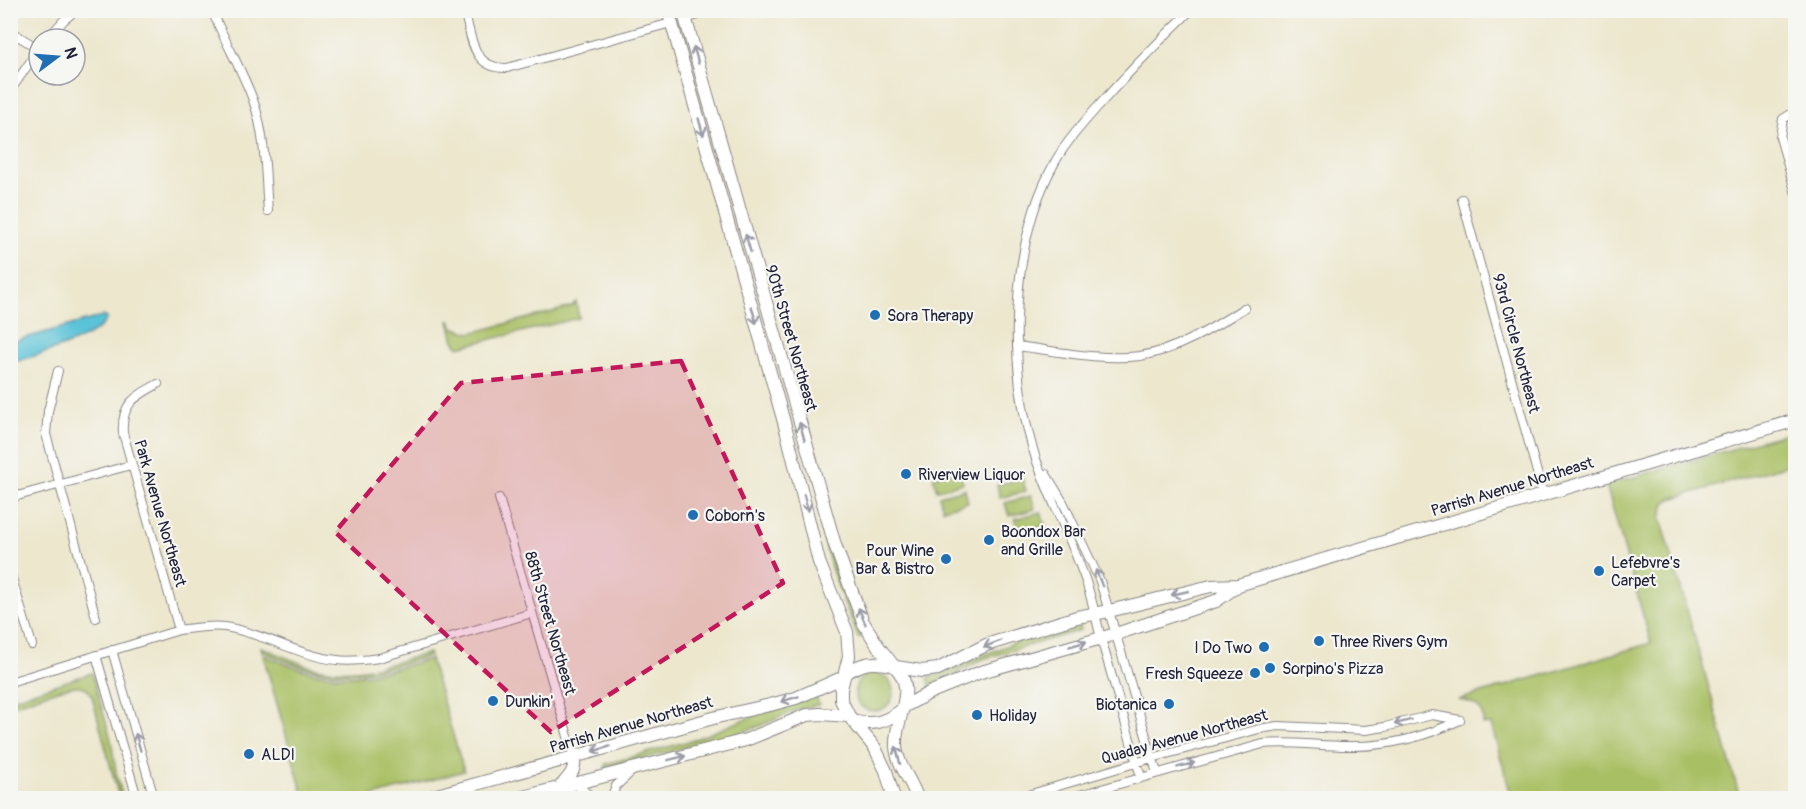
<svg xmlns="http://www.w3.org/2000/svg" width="1806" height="809" font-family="Pangolin,sans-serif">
<rect width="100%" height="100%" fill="#f6f6f2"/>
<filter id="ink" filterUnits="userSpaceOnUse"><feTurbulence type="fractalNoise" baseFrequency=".0167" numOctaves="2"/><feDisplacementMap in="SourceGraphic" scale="12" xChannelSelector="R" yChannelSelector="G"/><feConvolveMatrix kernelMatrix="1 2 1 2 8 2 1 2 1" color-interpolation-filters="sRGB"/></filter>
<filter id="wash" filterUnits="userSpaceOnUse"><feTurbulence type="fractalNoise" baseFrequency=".008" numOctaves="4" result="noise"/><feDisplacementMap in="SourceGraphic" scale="24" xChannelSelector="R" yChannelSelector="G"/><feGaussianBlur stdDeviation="1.35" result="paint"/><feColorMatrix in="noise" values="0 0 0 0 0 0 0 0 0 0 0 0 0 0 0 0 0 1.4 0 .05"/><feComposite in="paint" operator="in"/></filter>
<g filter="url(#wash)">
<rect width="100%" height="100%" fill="#ece7cd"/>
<path fill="#a9bf64" stroke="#667050" stroke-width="1.5" d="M576 302 579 318 459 347 454 341 449 320 455 328 471 333 560 310 572 306Z
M1795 431V463L1671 499 1665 503 1661 518 1740 798H1512L1491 724 1483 725C1485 708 1473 701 1458 700L1651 643 1606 485Z
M959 470 963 483 937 490 933 477Z
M1022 478 1026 491 1000 498 997 485Z
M965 489 968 502 943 509 939 496Z
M1031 496 1035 509 1009 516 1005 503Z
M1041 512 1045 526 1019 533 1015 519Z
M821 528H825L866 635 858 638 832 570Z
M1080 624 1081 630 983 659 954 675 930 685 928 677 945 673 978 657 1017 642Z
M261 647C277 653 293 661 309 666 350 678 389 664 429 653L430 656C390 668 352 680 310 669 294 665 278 658 262 651Z
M263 655C279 661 295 668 311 672 353 683 391 670 430 659L464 771 366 798H304Z
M855 692a19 19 0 1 1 38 0a19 19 0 1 1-38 0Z
M92 673 111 740 117 777 123 798H119L92 696C89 692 87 687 81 686 68 684 26 701 11 706V699Z
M816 696 819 705C795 708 772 722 749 730 702 745 654 755 606 768V764L693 740 761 713Z"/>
<path fill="#5ac3d7" stroke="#3e7289" stroke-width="1.5" d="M103 316 107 318C98 340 33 356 11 363V342Z"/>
</g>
<g filter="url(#ink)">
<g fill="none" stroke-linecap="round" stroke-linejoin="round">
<g stroke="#878484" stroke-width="10">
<path id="minor" d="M212 10C224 41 242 69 253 100 266 136 265 174 268 211
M464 10C472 38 472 69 507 68L671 23
M686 19 712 10
M10 31 39 49
M47 39 64 20 76 10
M10 91 39 49
M1796 111 1783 119 1780 137 1796 194
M1462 199 1543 494
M1017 346C1057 351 1100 361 1140 356 1178 350 1213 328 1244 308
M58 371 48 411 46 434 96 618
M158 384C134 397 121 404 123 433L179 630
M1046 474 1063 502 1100 581 1157 773
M10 498 131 465
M499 498 574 757
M10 572 32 645
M112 650 154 798
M96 655 137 798
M10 682 179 630C194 628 210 625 225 627 264 633 298 656 337 660 350 662 365 660 379 658L532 613
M1141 777C1128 732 1115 687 1102 642 1097 623 1093 603 1087 585 1073 542 1051 502 1036 459 1007 371 1009 244 1055 162 1065 144 1079 128 1093 112 1124 77 1157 43 1191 10
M574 783 593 798
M611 798 616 786 632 771
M1018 798 1152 758 1259 729 1278 726 1366 730 1385 727 1432 715 1460 720
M1069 798 1263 744C1291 741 1319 746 1347 746 1386 747 1425 737 1460 720"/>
</g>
<g stroke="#878484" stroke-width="14">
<path id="secondary" d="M668 10 787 433 819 562 847 632 849 656 841 689V700L849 716 875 748 886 771 894 798
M683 10 835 545 863 622 878 646 893 665
M896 667 922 671 938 669 986 645 1077 617 1109 611 1211 586 1238 585 1796 420
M845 673C865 662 871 661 893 665 920 688 894 718 896 746 897 766 912 780 917 798
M905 706 931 692 981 672 1116 634 1216 601 1237 586
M853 721C874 726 886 722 903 709
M560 787C569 777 576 771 574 757
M426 798 717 717 770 705 796 698 844 677
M519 798 746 740 807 715 820 714 849 716"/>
</g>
<use href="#minor" stroke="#fff" stroke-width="8"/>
<use href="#secondary" stroke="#fff" stroke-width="12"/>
</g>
<defs><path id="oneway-shaft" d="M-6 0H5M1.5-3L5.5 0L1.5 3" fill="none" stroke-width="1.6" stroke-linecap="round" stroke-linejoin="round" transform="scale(1.5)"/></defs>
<g stroke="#9c9ca7">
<use href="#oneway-shaft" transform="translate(696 55) rotate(-106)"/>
<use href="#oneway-shaft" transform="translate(701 127) rotate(74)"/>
<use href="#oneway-shaft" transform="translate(748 243) rotate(-106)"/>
<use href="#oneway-shaft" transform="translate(754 315) rotate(74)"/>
<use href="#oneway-shaft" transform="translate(802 431) rotate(-106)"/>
<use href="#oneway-shaft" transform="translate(806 503) rotate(75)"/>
<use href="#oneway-shaft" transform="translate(1099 578) rotate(-111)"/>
<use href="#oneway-shaft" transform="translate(1180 593) rotate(167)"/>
<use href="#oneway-shaft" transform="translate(862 616) rotate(-113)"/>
<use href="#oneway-shaft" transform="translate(992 644) rotate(160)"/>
<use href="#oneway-shaft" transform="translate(1078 644) rotate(-16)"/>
<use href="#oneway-shaft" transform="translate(790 699) rotate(163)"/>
<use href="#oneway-shaft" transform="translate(1403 722) rotate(165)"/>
<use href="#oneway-shaft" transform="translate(138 742) rotate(-106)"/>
<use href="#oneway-shaft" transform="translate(601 749) rotate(164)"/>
<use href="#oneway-shaft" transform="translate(898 755) rotate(-104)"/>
<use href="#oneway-shaft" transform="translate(677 758) rotate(-14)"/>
<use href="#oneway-shaft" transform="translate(1186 765) rotate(-15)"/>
</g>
</g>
<path fill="#c2185b" fill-opacity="0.2" stroke="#c2185b" stroke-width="4.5" stroke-dasharray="12 8" stroke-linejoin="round" d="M681 361 783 583 551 732 335 532 461 383Z"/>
<g fill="#1f6fb2" stroke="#f6f6f2" stroke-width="2">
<circle cx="875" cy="315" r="6"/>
<circle cx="906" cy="474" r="6"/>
<circle cx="693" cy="515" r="6"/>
<circle cx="989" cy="540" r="6"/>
<circle cx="946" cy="559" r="6"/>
<circle cx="1599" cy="571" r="6"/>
<circle cx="1319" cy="641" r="6"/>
<circle cx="1264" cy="647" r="6"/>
<circle cx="1270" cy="668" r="6"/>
<circle cx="1255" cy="673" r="6"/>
<circle cx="493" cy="701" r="6"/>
<circle cx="1169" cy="704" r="6"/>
<circle cx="977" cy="715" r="6"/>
<circle cx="249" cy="754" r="6"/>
</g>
<g text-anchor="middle" stroke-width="4.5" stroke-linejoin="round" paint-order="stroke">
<g font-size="16" fill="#22223b" stroke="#f6f6f2" text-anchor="start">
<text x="887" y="321">Sora Therapy</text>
<text x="918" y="480">Riverview Liquor</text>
<text x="705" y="521">Coborn's</text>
<text x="1001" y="537">Boondox Bar<tspan x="1001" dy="18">and Grille</tspan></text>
<text x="934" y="556" text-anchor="end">Pour Wine<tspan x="934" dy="18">Bar &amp; Bistro</tspan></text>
<text x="1611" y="568">Lefebvre's<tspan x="1611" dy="18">Carpet</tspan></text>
<text x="1331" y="647">Three Rivers Gym</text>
<text x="1252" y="653" text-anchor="end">I Do Two</text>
<text x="1282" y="674">Sorpino's Pizza</text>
<text x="1243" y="679" text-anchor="end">Fresh Squeeze</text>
<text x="505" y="707">Dunkin'</text>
<text x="1157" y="710" text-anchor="end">Biotanica</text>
<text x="989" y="721">Holiday</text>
<text x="261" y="760">ALDI</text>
</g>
<g font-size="16" fill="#22223b" stroke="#f6f6f2">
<text transform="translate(792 338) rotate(74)" y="6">90th Street Northeast</text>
<text transform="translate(1517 343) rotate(75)" y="6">93rd Circle Northeast</text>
<text transform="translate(1512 486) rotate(-17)" y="6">Parrish Avenue Northeast</text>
<text transform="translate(161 513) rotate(74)" y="6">Park Avenue Northeast</text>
<text transform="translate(551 623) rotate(74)" y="6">88th Street Northeast</text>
<text transform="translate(631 724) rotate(-16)" y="6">Parrish Avenue Northeast</text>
<text transform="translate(1184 736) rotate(-15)" y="6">Quaday Avenue Northeast</text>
</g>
</g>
<rect width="1806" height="809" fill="none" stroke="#f6f6f2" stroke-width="36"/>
<g transform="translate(57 57) rotate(74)"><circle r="28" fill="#f6f6f2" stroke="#a1a1a9" stroke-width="1.5"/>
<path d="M0-4.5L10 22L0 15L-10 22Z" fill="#1f6fb2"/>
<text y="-9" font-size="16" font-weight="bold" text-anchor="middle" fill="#22223b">N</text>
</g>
</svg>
